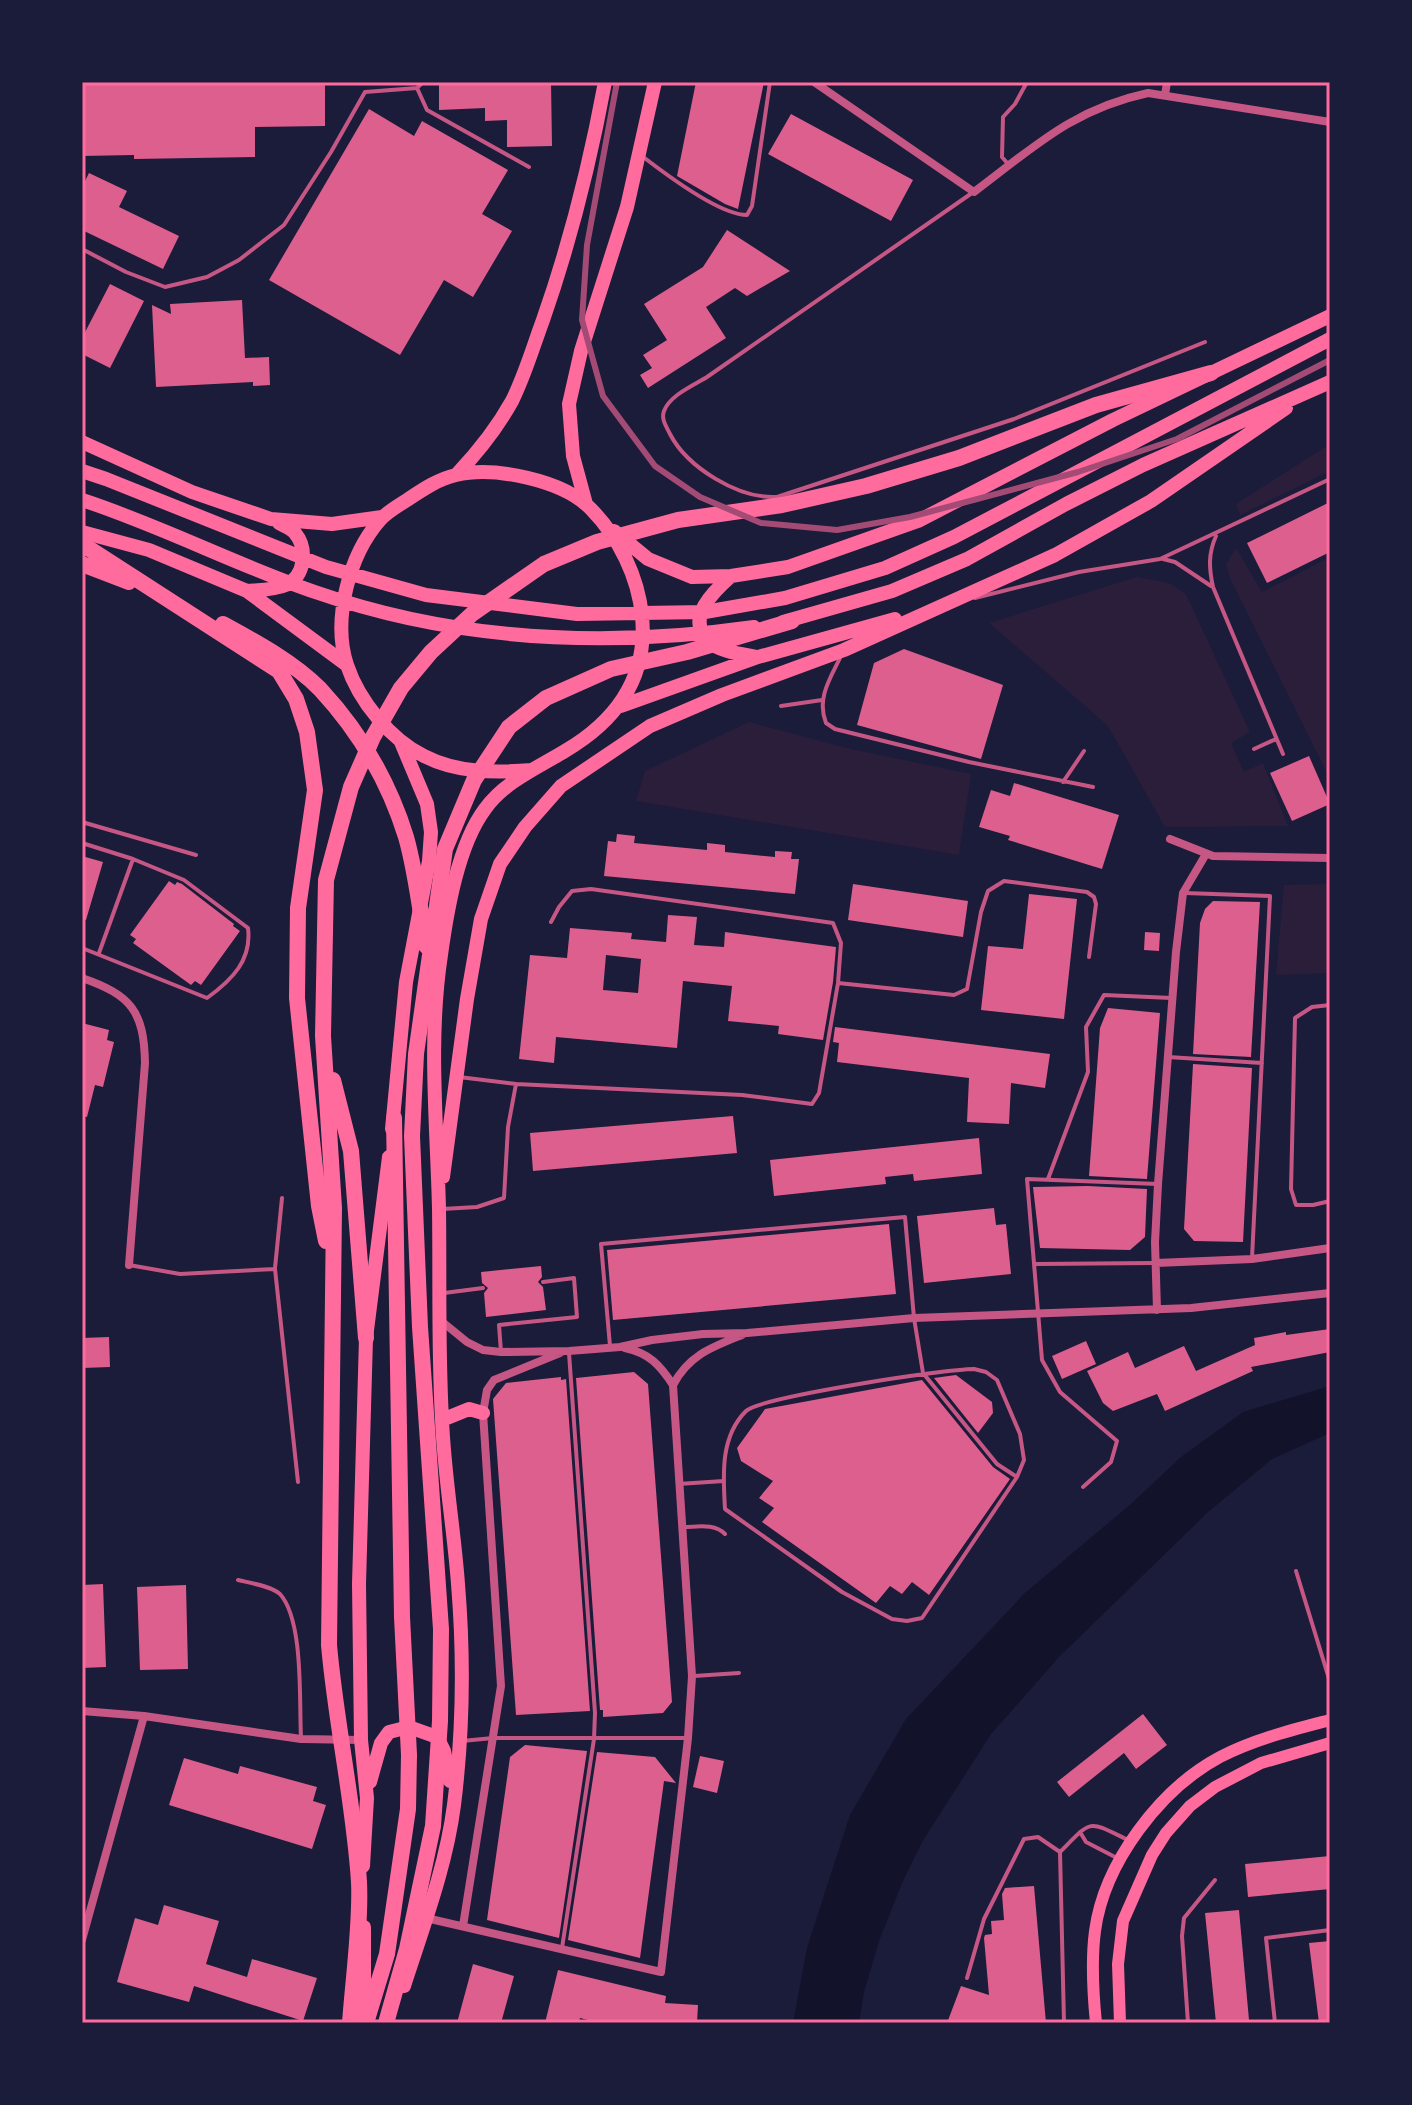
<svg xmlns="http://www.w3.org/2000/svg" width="1412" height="2105" font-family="'Fira Sans Condensed',sans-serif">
<rect width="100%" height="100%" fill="#1b1b3a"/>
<path fill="#2a1e3b" d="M1330 444V471L1240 515 1236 504Z
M1236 548 1262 592 1330 557V779L1230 578 1226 564Z
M1137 577 1169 583 1186 594 1250 732 1231 743 1244 772 1263 763 1288 826 1165 827 1108 726 989 623Z
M749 722 851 749 971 774 959 855 636 801 645 771Z
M1330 884V973L1276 975 1284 885Z"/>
<path fill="#12122b" d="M1330 1386V1433L1272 1459 1208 1512 1059 1657 991 1734 922 1842 902 1883 879 1941 864 1992 859 2023H793L807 1948 850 1815 906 1719 1025 1593 1131 1504 1181 1457 1243 1412Z"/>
<path fill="#dd5f8e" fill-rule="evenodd" d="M82 82H325V126L255 127V157L134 159V155L82 156Z
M439 82H551L552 146 507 147V120L485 121V108L439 110Z
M696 82H764L738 209 725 204 677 176Z
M369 109 414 136 422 121 508 170 482 214 512 231 473 297 444 280 400 355 269 280Z
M791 114 913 180 891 221 768 154Z
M89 173 127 191 119 207 179 236 163 269 82 230V187Z
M727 230 790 271 747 296 735 288 706 307 726 338 648 388 640 375 652 368 643 355 667 340 644 304 703 267Z
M110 284 144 301 110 368 82 354V338Z
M242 300 245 358 269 357 270 385 253 386V382L156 387 152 305 171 314 170 304Z
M1330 502V552L1267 583 1247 543Z
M904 649 1003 685 981 759 857 725 874 663Z
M1309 756 1330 804 1292 821 1270 773Z
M1014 783 1119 815 1102 869 1008 840 1010 836 979 827 991 790 1010 796Z
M617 834 635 836 634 843 707 850V843L725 845V852L775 857V851L792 852 791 859H799L795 894 604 876 608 841 616 842Z
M82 856 103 862 86 920H82Z
M169 881 175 885 177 882 182 884 234 924 233 926 240 931 201 985 195 981 191 985 133 943 136 939 130 935Z
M853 884 968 901 963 937 848 920Z
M1029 894 1077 899 1064 1019 981 1010 988 946 1023 949Z
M1213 901 1260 902 1251 1057 1193 1054 1200 923 1205 909Z
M668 915 697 917 694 945 724 947 725 932 836 947 833 982 823 1040 778 1034 779 1026 728 1021 732 986 683 981 677 1048 556 1037 554 1063 519 1059 530 955 567 958 570 928 632 933 631 939 666 942ZM606 955 641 959 638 993 603 990Z
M1145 932 1160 933 1159 951 1144 950Z
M1108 1008 1160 1013 1147 1179 1089 1176 1100 1028Z
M82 1023 109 1030 107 1040 114 1042 103 1087 95 1085 87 1117 82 1116Z
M835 1027 1050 1054 1045 1088 1011 1083 1009 1124 967 1122 969 1078 837 1062 839 1043 833 1042Z
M1193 1064 1252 1068 1243 1242 1194 1241 1184 1229Z
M733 1116 737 1153 533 1171 530 1133Z
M979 1138 982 1174 914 1181 913 1174 885 1177 886 1184 774 1196 770 1160Z
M1088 1186 1147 1189 1145 1237 1130 1250 1040 1248 1033 1187Z
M994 1208 996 1225 1006 1224 1011 1274 924 1283 917 1216Z
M889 1224 896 1294 613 1320 607 1250Z
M541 1266 542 1277 538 1282 543 1287 546 1310 486 1317 484 1293 488 1288 482 1283 481 1272Z
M1330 1329V1352L1251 1367 1253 1371 1165 1411 1157 1394 1113 1411 1103 1403 1087 1371 1128 1352 1135 1368 1184 1346 1196 1371 1255 1345 1254 1338 1286 1332V1335Z
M109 1337 110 1367 82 1368V1338Z
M1086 1341 1096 1364 1062 1379 1052 1356Z
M634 1372 648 1384 672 1702 663 1713 603 1717V1710H600L576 1378Z
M956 1375 992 1402 993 1413 978 1433 934 1378Z
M561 1377V1380L566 1379 590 1711 516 1715 493 1399 506 1383Z
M922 1380 993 1467 1010 1479 929 1595 912 1582 902 1594 890 1586 876 1603 762 1522 774 1508 759 1498 773 1481 741 1461 737 1448 765 1409Z
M103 1584 106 1667 82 1668V1585Z
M186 1585 188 1669 140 1670 137 1587Z
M1143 1714 1167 1745 1136 1769 1124 1753 1069 1797 1057 1782Z
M525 1745 587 1751 559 1938 487 1920 510 1757Z
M597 1752 655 1757 676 1783 664 1781 640 1958 568 1940Z
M700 1756 724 1761 717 1793 693 1787Z
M184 1758 238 1774 240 1766 317 1787 313 1801 326 1805 312 1849 169 1805Z
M1330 1856V1889L1248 1897 1245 1864Z
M1034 1886 1046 2023H947L961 1986 989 1995 984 1938 985 1935 992 1934 991 1921 1004 1920 1002 1894 1005 1888Z
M164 1905 219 1921 206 1964 247 1977 252 1959 317 1978 303 2021 194 1986 189 2002 117 1982 135 1918 158 1925Z
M1239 1910 1249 2020 1216 2023 1205 1913Z
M1330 1941V2023H1319L1309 1943Z
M473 1964 514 1976 501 2023H457Z
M558 1970 666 1996 665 2003 698 2005 697 2023H600L580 2018 579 2023H545Z"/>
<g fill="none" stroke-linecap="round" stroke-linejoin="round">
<path stroke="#c65784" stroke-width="4" d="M417 88 427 110 529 167
M642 156C664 173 719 215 747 215L752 206 770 82
M1008 164 1002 157 1003 117 1015 104 1027 82
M972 193 707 377C694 385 670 395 664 411 661 419 666 426 670 434 687 467 738 499 777 497L1014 419 1205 342
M82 249 126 272 165 287 207 277 239 260 284 225 331 152 365 92 417 88 423 82
M1216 536C1208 554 1209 568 1213 587L1283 754
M1163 559 1175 562 1211 586
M975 598 1079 572 1160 559 1330 479
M841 656C831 677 816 698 826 723L835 729 969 762 1093 787
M781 706 822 700
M1254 749 1276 739
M1063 782 1084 751
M82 822 196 855
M82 843 133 859 184 880 248 928C252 960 232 980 207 998L82 948
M1185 893 1270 896 1252 1258
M99 953 133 859
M838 983 954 995 967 989 981 912 988 891 1004 881 1087 892 1094 897 1096 904 1089 957
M1330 1005 1312 1007 1295 1018 1291 1189 1296 1205H1313L1330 1201
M1168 1057 1262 1063
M459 1077 516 1084 742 1095 812 1104 819 1093 838 983 841 943 833 923 591 889 572 891 559 907 551 922
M1048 1179 1088 1072 1086 1027 1104 995 1172 998
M442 1209 477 1207 504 1198 508 1127 516 1084
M1036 1264 1154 1263
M129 1265 180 1274 275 1269 298 1482
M275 1268 282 1198
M444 1293 483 1288
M610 1346 601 1244 905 1217 914 1318 923 1373 997 1464 1017 1477
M501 1352 499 1325 577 1317 574 1278 543 1282
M974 1369 986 1372 997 1380 1020 1434 1024 1460 1017 1477 922 1618 907 1621 892 1619 842 1592 725 1509C723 1475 720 1437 746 1411 761 1397 945 1369 974 1369Z
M678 1484 724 1481
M1083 1487 1111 1462 1117 1441 1060 1392 1042 1360 1027 1179 1158 1184
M683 1527C698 1527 714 1523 725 1534
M1296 1571 1330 1682
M238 1580C250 1583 271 1586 280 1594 304 1621 299 1701 301 1737
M694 1676 739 1673
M462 1741 493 1738H688
M1080 1832 1086 1842 1117 1858
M562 1948 594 1739 595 1713 569 1353
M967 1978 984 1919 1024 1839 1038 1837 1060 1852
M1064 2023 1060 1852C1093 1819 1087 1820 1128 1840
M1188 2023 1182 1936 1184 1918 1215 1880
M1275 2023 1266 1938 1330 1930"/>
<path stroke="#c65784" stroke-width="8" d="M814 82 974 192C1034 147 1073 109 1148 93L1330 122
M1165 95 1167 82
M1170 839 1213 856 1330 858
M82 978C131 995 144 1011 145 1063L129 1265
M1156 1263 1252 1259 1330 1248
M1157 1310 1155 1242 1158 1184 1176 952 1183 893 1206 854
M440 1320 467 1342 483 1350 501 1352 569 1351 620 1347 652 1340 703 1334 747 1333 914 1318 1191 1308 1330 1293
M673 1385C689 1355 712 1347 742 1335
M82 1711 144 1716 301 1739 361 1740
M426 1918 661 1972 688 1738 692 1676 673 1385C660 1365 649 1353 625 1348
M463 1926 501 1686 483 1413 487 1390 494 1380 560 1353
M82 1940 144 1716"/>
<path stroke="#ff6b9d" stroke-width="12" d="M1096 2023C1093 1993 1091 1961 1095 1931 1104 1863 1160 1789 1220 1757 1255 1739 1292 1730 1330 1720
M1120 2023 1118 1964 1123 1921 1152 1855 1166 1833 1190 1806 1215 1787 1261 1763 1330 1743"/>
<path stroke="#ff6b9d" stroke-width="14" d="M82 442 192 492 271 519 332 524 382 517
M82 471 106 479 326 567 426 595 577 614 705 612 785 598 885 568 954 537 1330 339
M457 474C478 452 497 428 512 401 525 375 533 347 543 320 570 243 590 163 605 82
M82 500C162 526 236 565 315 592 456 641 606 648 754 627
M586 504 573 456 569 404 581 351 627 207 655 82
M614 531 648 559 692 577 731 576 788 567 918 521 1113 420 1330 316
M82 532 149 550 247 591 347 665
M731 576C714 591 685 618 708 641 720 652 742 654 757 657
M247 591C260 590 275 590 286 585 305 576 308 549 295 533 291 528 284 526 279 523
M783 622 892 591 967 559 1066 504 1143 465 1330 382
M621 706 758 657 895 619
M392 1129 406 982 429 861 431 832 427 804 401 742
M443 1177 467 999 481 919 500 864 525 827 561 786 650 726 722 695 844 650 1055 555 1151 501 1286 408
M442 1420 469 1409 483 1413
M370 1782 381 1743 389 1732 409 1727 437 1737 444 1751 450 1781
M363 1866 367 1798 361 1740 359 1584 366 1338 389 1157
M404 1986C423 1927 446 1867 454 1805 463 1733 464 1657 458 1584 454 1529 444 1474 442 1419 438 1349 440 1279 439 1209 437 1124 428 1040 441 955 447 911 458 845 485 809 504 782 537 768 565 751 616 721 648 678 642 616 638 576 619 538 591 509 563 480 494 466 456 475 438 479 422 490 407 500 398 506 387 512 380 520 349 555 332 620 347 665 359 701 390 739 424 756 457 773 495 773 532 770
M355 2021 364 1986V1927"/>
<path stroke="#ff6b9d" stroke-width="16" d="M82 544 279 671 296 699 307 732 315 790 298 908 297 998 319 1206 326 1241
M82 564 129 582
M223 624C256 642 293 662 320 689 359 731 389 782 406 837 416 872 420 910 426 946
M333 1080 351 1151 366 1338
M350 2023C353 1980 361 1924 359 1882 354 1803 336 1725 329 1645L334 1208 323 1036 326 880 351 787 373 737 401 688 431 652 472 614 544 564 597 542 678 520 782 505 866 486 959 458 1096 405 1211 373
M366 2023 387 1954 408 1809 409 1755 402 1617 394 1118
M386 2023 407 1949 433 1826 440 1721 441 1629 420 1327 412 1136 416 1054 445 849 474 780 509 727 546 698 611 669 687 652 792 621"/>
<path stroke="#a44b75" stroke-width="6" d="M617 82 587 245 582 320 603 396 655 466 700 497 761 523 837 530 910 517 1078 472 1177 439 1330 360"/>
</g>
<rect width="1412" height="2105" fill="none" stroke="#1b1b3a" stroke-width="168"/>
<rect x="84" y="84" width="1244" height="1937" fill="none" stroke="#ff6b9d" stroke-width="3"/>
</svg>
